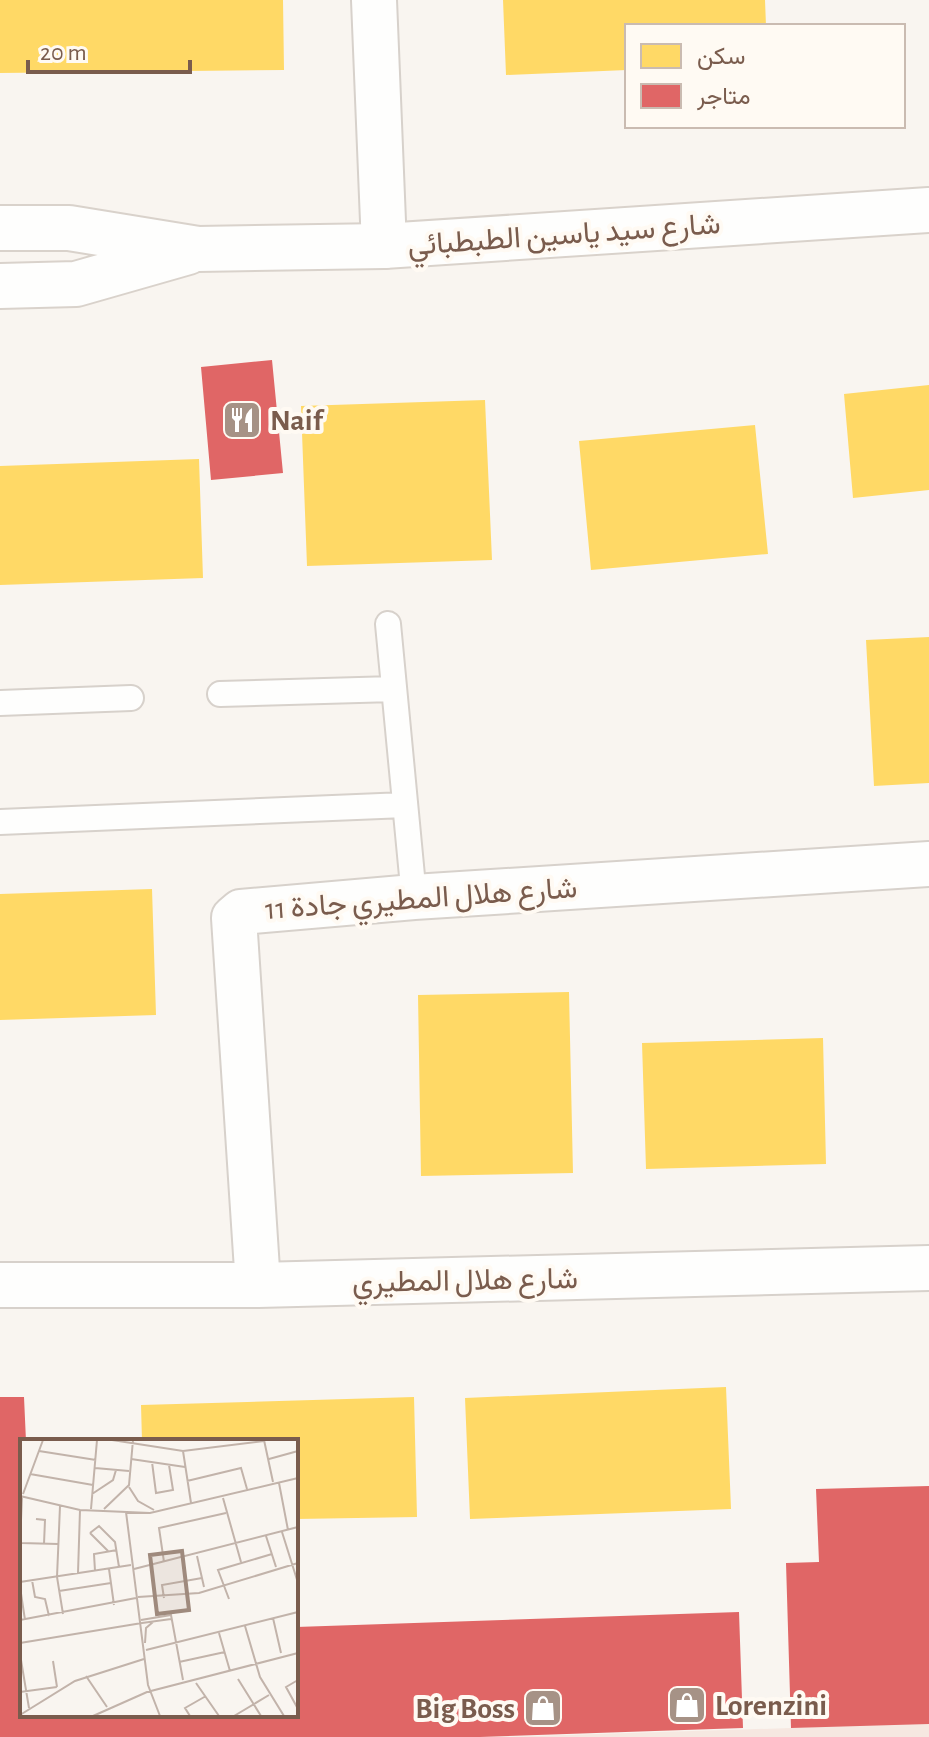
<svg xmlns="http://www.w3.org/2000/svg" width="929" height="1737" font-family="'Alegreya Sans',Vazirmatn,sans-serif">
<rect width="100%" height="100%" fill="#f9f5f0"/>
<path fill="#f6e8e1" d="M929 1722V1737H498L791 1728Z"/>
<path fill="#ffd966" d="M0 0H283L284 70 0 73Z
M503 0H765L766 26H627V70L506 75Z
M929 385V490L853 498 844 394Z
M485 400 492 560 307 566 301 406Z
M755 425 768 554 591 570 579 441Z
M199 459 203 578 0 585V466Z
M929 637V783L874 786 866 640Z
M152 889 156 1015 0 1020V894Z
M569 992 573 1173 421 1176 418 995Z
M823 1038 826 1164 646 1169 642 1043Z
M726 1387 731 1509 470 1519 465 1398Z
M414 1397 417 1517 296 1519V1441H142L141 1405Z"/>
<path fill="#e06666" d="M272 360 283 473 211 480 201 367Z
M0 1397H24L26 1441H22V1715H296V1627L739 1612 743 1728 480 1737H0Z
M929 1486V1724L791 1728 786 1563 819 1562 816 1489Z"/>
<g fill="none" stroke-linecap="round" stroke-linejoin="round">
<g stroke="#d7d1cb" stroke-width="28">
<path id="lane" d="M388 624 414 897
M220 694 394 689
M0 703 131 698
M0 822 405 805"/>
</g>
<g stroke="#d7d1cb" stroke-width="48">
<path id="street" d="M374 0 384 246
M0 1285H258L929 1268
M258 1285 234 918 241 912 414 897 929 864"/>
</g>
<g stroke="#d9d2cb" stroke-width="48">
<path id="secondary" d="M0 228H69L198 249 384 246 929 210
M0 286 76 284 188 252"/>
</g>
<use href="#lane" stroke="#fefefd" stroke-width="24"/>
<use href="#street" stroke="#fefefd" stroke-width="44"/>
<use href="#secondary" stroke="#fefefd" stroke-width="44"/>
</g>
<defs>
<g id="restaurant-square" transform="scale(2)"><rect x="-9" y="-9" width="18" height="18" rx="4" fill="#a69286" stroke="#fffaf3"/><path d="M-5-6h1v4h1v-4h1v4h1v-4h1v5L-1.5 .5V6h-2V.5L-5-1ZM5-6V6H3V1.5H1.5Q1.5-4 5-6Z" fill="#fff"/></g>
<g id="shop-square" transform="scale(2)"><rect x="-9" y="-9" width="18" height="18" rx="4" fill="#a69286" stroke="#fffaf3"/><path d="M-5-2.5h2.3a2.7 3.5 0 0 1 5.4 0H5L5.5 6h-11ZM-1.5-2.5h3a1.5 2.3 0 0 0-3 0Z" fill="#fff"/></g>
</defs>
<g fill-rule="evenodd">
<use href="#restaurant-square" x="242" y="420"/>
<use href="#shop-square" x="687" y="1705"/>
<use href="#shop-square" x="543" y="1708"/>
</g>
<g text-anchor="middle" stroke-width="8" stroke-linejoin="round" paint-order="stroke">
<g font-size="30" fill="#7a5c4d" stroke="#fffaf3">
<text transform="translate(564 234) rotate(-4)" y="10">شارع سيد ياسين الطبطبائي</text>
<text transform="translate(421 898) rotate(-4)" y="10">شارع هلال المطيري جادة 11</text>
<text transform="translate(465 1280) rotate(-1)" y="10">شارع هلال المطيري</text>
</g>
<g font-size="30" font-weight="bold" fill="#7a5c4d" stroke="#fffaf3" text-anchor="start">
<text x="270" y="430">Naif</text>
<text x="715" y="1715">Lorenzini</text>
<text x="515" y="1718" text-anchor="end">Big Boss</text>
</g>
</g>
<g transform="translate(20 1439)">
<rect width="278" height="278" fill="#f9f5f0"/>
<path fill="none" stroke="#c2b3aa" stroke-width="2" d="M92 1 163 12 244 2M244 1 253 43M19 12 76 21M163 12 171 64M111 20 165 28M249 20 278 12M132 23 136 54 153 51 149 26M75 29 109 32M10 35 73 46M167 42 221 29 227 50M259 44 268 91M109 48 118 62 134 71M3 55 23 1M72 55 93 41 96 31M0 57 60 71 130 74 278 39M203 59 221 123M40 67 37 138 43 175M71 70 77 1M84 70 109 46 113 1M106 73 128 246 140 277M16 80 25 81 24 105M262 93 278 144M70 94 79 87 95 103 99 128M70 94 88 112M246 97 256 128M0 104 2 58M1 104 38 105M177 117 184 148M144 123 139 89 206 74M89 130 94 166M114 130 278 88M75 132 74 115 97 111M58 134 60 71M12 141 15 158 25 160 29 177M0 143 111 126M0 148 5 181M39 152 91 144M118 158 179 154 278 124M144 159 142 146 182 139M209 160 198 131 252 115M253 179 261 214M0 181 116 159M121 181 151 176 163 241M122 184 151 180M225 187 240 238 264 277M199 194 210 232M0 204 122 184M125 204 126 189 133 183M126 211 278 173M0 215 9 269M33 222 37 248M159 223 205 213M66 237 87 268M218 240 241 277M278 241 266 248 278 270M176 244 199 277M0 253 37 248M0 276 55 242 124 220M73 277 127 253 278 214M170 277 165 269 186 257M214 277 249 256"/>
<path fill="#9f8a7d" fill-opacity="0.15" stroke="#9f8a7d" stroke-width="4" d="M162 112 169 171 137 175 130 116Z"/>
<rect width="278" height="278" fill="none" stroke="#7a5c4d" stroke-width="4"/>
</g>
<rect x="625" y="24" width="280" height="104" fill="#fffaf3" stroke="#cabbb1" stroke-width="2"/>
<rect x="641" y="44" width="40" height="24" fill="#ffd966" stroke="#cabbb1" stroke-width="2"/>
<text x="697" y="64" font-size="24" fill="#7a5c4d">سكن</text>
<rect x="641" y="84" width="40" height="24" fill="#e06666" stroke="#cabbb1" stroke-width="2"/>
<text x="697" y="104" font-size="24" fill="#7a5c4d">متاجر</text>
<path d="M28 60v12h162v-12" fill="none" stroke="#7a5c4d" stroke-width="4"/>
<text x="40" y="60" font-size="24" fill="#7a5c4d" stroke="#fffaf3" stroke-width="6" paint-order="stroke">20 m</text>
</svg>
